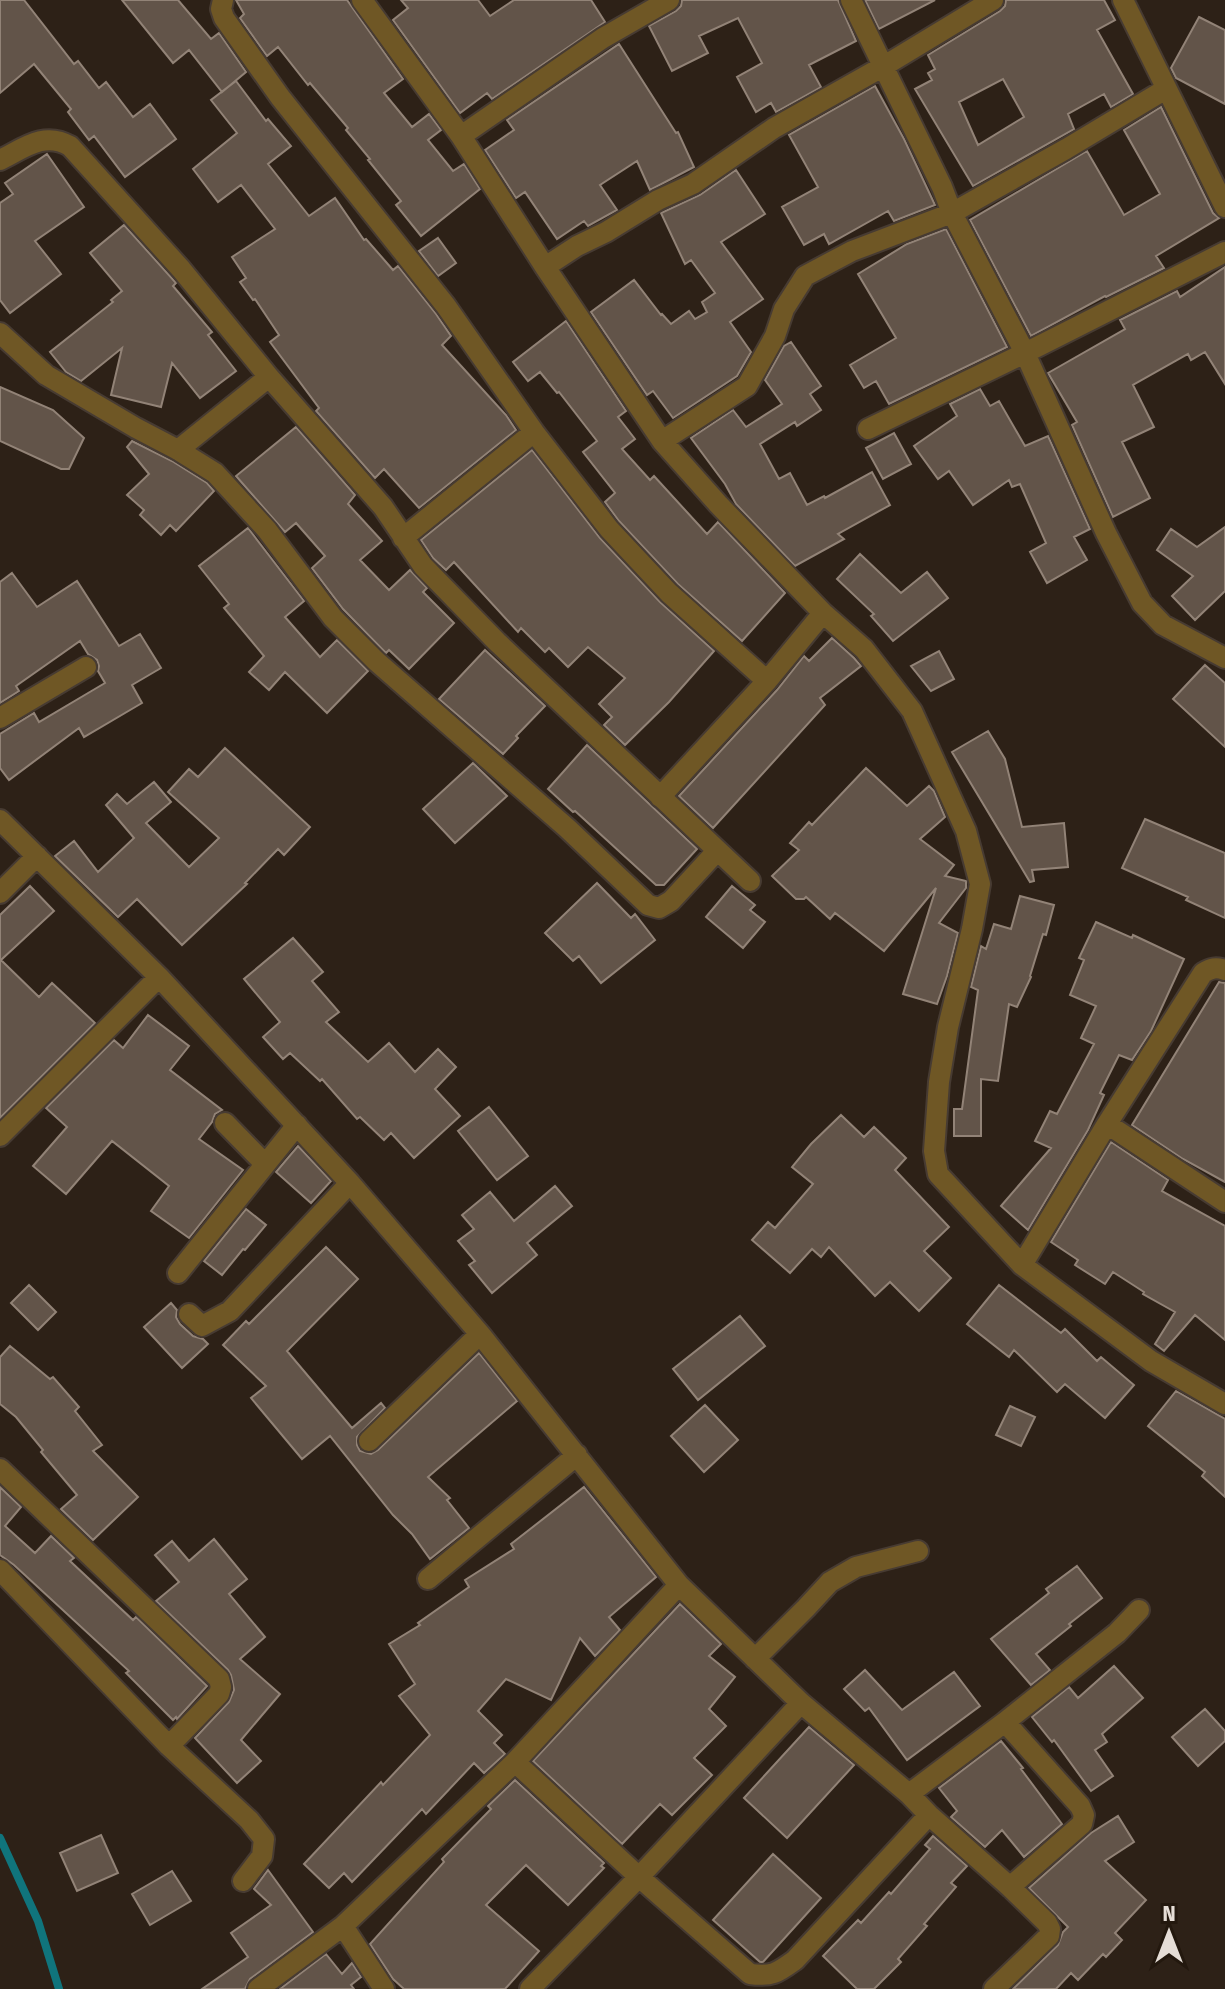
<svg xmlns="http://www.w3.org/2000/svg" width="1225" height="1989" font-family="'Fira Sans Condensed',sans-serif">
<rect width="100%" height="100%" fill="#2d2117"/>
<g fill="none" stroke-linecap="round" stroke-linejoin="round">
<path stroke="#10747c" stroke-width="8" d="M0 1838 38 1921 59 1989"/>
</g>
<path fill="#625449" stroke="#928377" stroke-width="2" fill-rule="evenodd" d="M0 0H24L74 64 78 61 99 88 106 82 133 117 150 104 176 139 125 177 94 136 89 140 68 112 71 109 34 64 0 93Z
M122 0H178L211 39 219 33 246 72 222 92 189 50 173 63Z
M236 0H347L403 79 384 93 412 127 429 114 441 130 428 140 453 171 464 164 480 189 421 236 396 205 401 201 368 160 370 159 346 130 348 128 310 83 308 85 278 47 267 56 240 18 244 14Z
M401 0H478L490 16 514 0H591L605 22 492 99 487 93 460 113 393 20 408 8Z
M682 0H838L856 41 809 65 821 87 776 112 771 103 756 112 737 77 762 63 738 18 699 36 708 53 672 71 649 26 676 11 681 6Z
M865 0H935L879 29Z
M1006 0H1104L1115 20 1097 30 1133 94 1111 107 1104 94 1068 114 1074 129 973 186 915 89 932 80 928 73 935 69 928 55 1000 11 1005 6ZM1003 79 1024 117 978 145 959 102Z
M1199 17 1225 30V104L1176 78 1171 68Z
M619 44 676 133 678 132 694 167 650 190 637 161 600 185 617 210 588 226 584 221 557 239 525 192 516 198 485 150 514 130 507 120Z
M236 81 266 121 268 119 291 146 268 164 309 216 335 198 364 240 366 239 393 270 398 266 436 314 451 336 442 345 506 415 516 430 419 508 384 469 375 478 316 411 319 408 270 342 279 335 255 299 253 300 240 282 246 278 232 257 275 229 241 185 218 202 193 169 237 133 211 100Z
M875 86 904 139 935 205 894 221 888 211 829 244 824 234 804 245 782 207 818 187 789 135Z
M1161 107 1213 213 1219 218 1156 256 1164 268 1106 297 1105 296 1031 336 970 220 1087 151 1124 215 1160 194 1124 130Z
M47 154 84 207 35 241 61 274 10 313 0 300V203L13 194 5 183Z
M736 170 765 214 721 242 763 299 730 322 751 352 737 376 673 418 653 391 647 395 591 312 634 280 661 315 662 314 671 324 689 311 695 319 707 312 702 302 715 293 691 260 685 264 661 213 700 195Z
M124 225 176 283 173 286 212 332 208 335 236 371 200 398 172 363 161 407 111 395 122 348 81 381 66 372 50 352 113 302 111 300 122 291 90 253Z
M946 229 1007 347 889 404 876 381 864 388 850 365 896 338 858 274 907 244Z
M438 238 456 263 438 276 419 251Z
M1225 267V384L1205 352 1191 360 1188 354 1133 385 1154 427 1122 442 1150 498 1113 517 1072 425 1077 422 1048 373 1125 329 1120 320 1177 291 1180 297Z
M566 321 626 411 618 417 635 439 622 449 650 480 654 476 707 534 718 522 785 593 742 641 678 584 619 521 605 502 615 493 583 452 597 441 559 392 557 393 540 372 528 381 513 362Z
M791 342 821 386 810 394 821 410 797 426 795 422 760 444 779 479 790 473 807 505 824 496 825 498 872 472 890 505 838 534 844 539 795 566 736 504 725 484 691 438 733 410 746 427 782 404 765 380 784 346Z
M0 387 53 410 84 438 69 469H61L0 441Z
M980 389 990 406 999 401 1025 446 1048 436 1090 529 1074 537 1087 560 1047 583 1030 552 1046 543 1020 484 1012 487 1009 480 973 505 949 471 938 479 914 446 957 416 950 404Z
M296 427 355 495 348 504 382 541 360 560 389 590 410 570 427 588 423 592 454 623 409 669 389 650 386 653 385 652 343 609 312 568 325 556 296 523 285 532 236 476Z
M894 433 911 464 883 479 866 448Z
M132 441 172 461 207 483 214 491 176 531 170 525 161 535 140 515 144 510 127 495 149 474 127 447Z
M532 450 600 538 660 602 714 651 669 702 625 745 604 725 612 717 599 704 625 678 588 647 568 667 549 648 545 652 521 628 518 632 454 562 446 570 433 558 421 540Z
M1225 527V591L1195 620 1172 596 1193 576 1157 550 1171 529 1197 547Z
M248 528 304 601 285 617 320 657 337 640 368 671 327 713 285 672 269 690 249 672 264 656 224 608 229 604 199 566Z
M860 554 901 593 927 572 948 598 893 641 871 616 874 614 837 579Z
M12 573 37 607 77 581 119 646 140 634 161 668 132 685 142 703 84 737 79 728 9 780 0 768V734L34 713 39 722 105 683 98 671 99 666 97 660 88 654 80 641 16 686 19 691 0 703V582Z
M832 638 854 658 861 666 820 698 825 705 713 828 679 796 777 690 804 656 809 661Z
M485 650 545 706 516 736 518 738 503 754 439 699Z
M939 651 954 679 931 691 911 666Z
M1205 665 1225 683V747L1173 699Z
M988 731 1005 759 1022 827 1064 823 1068 867 1032 870 1034 881 1030 882 952 752Z
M587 745 697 849 664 885H656L575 811 573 812 548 789Z
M225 748 310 827 284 855 278 849 245 883 247 884 182 945 137 899 118 917 55 856 74 841 98 872 134 838 106 805 117 794 127 804 154 782 171 802 146 823 189 867 219 838 168 792 189 769 198 777Z
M473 763 507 796 455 843 423 809Z
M866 768 907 806 929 786 934 791 945 817 920 839 954 865 945 876 966 881V888L939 923 958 933 947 976 937 1004 903 994 936 888 884 951 835 913 830 919 806 897 804 899H796L772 876 799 850 790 843 809 822 812 825Z
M1145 819 1225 853V918L1186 900 1188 897 1122 868Z
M597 883 631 918 635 914 655 940 601 983 579 956 573 961 545 933Z
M30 886 54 911 1 960 39 997 52 983 95 1023 0 1118V915Z
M732 886 755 905 750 910 765 922 743 948 706 917Z
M1020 896 1054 905 1046 935 1043 934 1030 976 1031 977 1017 1007 1009 1004 998 1081 981 1079V1136H954V1109H962L978 990 971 987 981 946 986 949 994 924 1011 929Z
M1096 922 1132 938 1133 935 1184 959 1151 1031 1132 1060 1119 1055 1100 1093 1104 1095 1088 1130 1028 1230 1001 1206 1051 1148 1035 1141 1050 1111 1057 1114 1094 1044 1081 1038 1096 1006 1070 995 1084 960 1079 958Z
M293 938 323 972 312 981 339 1012 326 1022 368 1062 389 1043 415 1072 438 1049 456 1067 435 1089 460 1116 414 1158 391 1133 384 1140 360 1117 357 1119 322 1079 320 1081 290 1053 283 1059 263 1037 280 1022 244 979Z
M1219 982 1225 983V1182L1183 1159 1132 1125Z
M148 1015 189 1046 170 1070 222 1110 215 1114 212 1122 199 1139 243 1170 189 1238 151 1211 169 1186 112 1141 66 1194 33 1166 67 1127 46 1108 114 1040 123 1048Z
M489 1107 528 1156 497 1180 458 1131Z
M841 1115 864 1137 874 1127 906 1158 895 1170 949 1227 924 1251 951 1278 919 1311 890 1282 875 1296 829 1247 821 1257 812 1249 790 1273 752 1240 768 1222 775 1228 813 1184 792 1167 811 1144Z
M1111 1142 1168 1180 1162 1191 1225 1226V1340L1195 1315 1164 1351 1155 1344 1175 1312 1143 1294 1144 1292 1113 1272 1105 1284 1075 1265 1078 1260 1051 1242Z
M298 1146 331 1181 311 1203 276 1172Z
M555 1186 572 1206 527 1243 537 1255 492 1293 469 1265 475 1261 458 1241 474 1229 462 1215 490 1192 514 1221Z
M246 1209 266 1225 245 1250 243 1249 222 1275 204 1261Z
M326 1247 358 1279 287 1351 352 1428 381 1403 385 1408 357 1437V1445L360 1451 371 1454 378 1450 479 1353 517 1401 428 1477 450 1498 447 1500 469 1528 430 1559 412 1534 393 1515 330 1436 302 1459 251 1398 266 1386 223 1345 246 1321 249 1324Z
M29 1285 56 1312 38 1330 11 1303Z
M999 1285 1061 1333 1065 1329 1097 1361 1101 1357 1134 1385 1105 1418 1065 1384 1057 1392 1014 1350 1009 1357 967 1324Z
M171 1303 177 1310 176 1317 180 1324 193 1336 203 1339 208 1344 182 1368 144 1327Z
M740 1316 765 1346 698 1400 673 1369Z
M10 1346 50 1379 53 1377 79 1407 75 1411 102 1445 93 1451 138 1497 93 1540 61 1509 77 1495 41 1452 43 1450 16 1417 0 1404V1357Z
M1176 1391 1225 1419V1497L1202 1476 1205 1472 1148 1426Z
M705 1405 738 1440 704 1472 671 1436Z
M1010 1406 1035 1417 1021 1446 996 1435Z
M0 1487 21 1507 5 1526 35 1553 51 1536 74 1558 70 1561 133 1620 136 1617 207 1686 177 1719 176 1717 173 1720 126 1673 129 1671 14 1565 0 1555Z
M584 1487 656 1577 609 1617 620 1630 595 1656 580 1638 551 1700 506 1679 478 1711 502 1735 494 1743 505 1754 484 1773 474 1763 426 1814 422 1809 352 1882 344 1873 329 1888 304 1864 381 1782 383 1785 430 1735 399 1696 415 1684 389 1644 420 1625 418 1623 469 1587 465 1580 514 1549 511 1544Z
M214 1539 247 1579 229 1594 265 1637 240 1659 280 1694 241 1740 261 1761 237 1783 195 1738 229 1702 234 1690 231 1675 228 1670 156 1601 179 1582 155 1555 172 1541 189 1561Z
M1077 1566 1102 1598 1069 1624 1071 1626 1036 1654 1050 1670 1031 1685 991 1639 1049 1593 1046 1589Z
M680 1604 721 1644 709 1656 735 1677 709 1709 726 1726 694 1758 712 1775 672 1815 660 1804 622 1844 533 1761Z
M1114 1666 1143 1698 1102 1734 1107 1742 1095 1750 1113 1776 1091 1791 1054 1740 1052 1742 1032 1717 1069 1687 1078 1698Z
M865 1670 902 1710 954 1672 980 1706 907 1760 869 1708 865 1711 844 1689Z
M1205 1709 1225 1731V1741L1198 1766 1172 1737Z
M809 1727 854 1765 787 1838 744 1798Z
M1001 1741 1023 1768 1021 1769 1062 1824 1024 1857 1002 1830 985 1847 951 1817 957 1811 939 1788Z
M515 1780 604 1863 601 1866 604 1868 568 1905 526 1865 486 1905 539 1951 505 1989H404L393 1979 370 1944 444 1862 442 1859 491 1809 488 1806Z
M1118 1816 1134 1842 1105 1861 1146 1900 1115 1933 1122 1940 1106 1957 1103 1954 1078 1980 1071 1973 1056 1989H1013L1058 1945 1063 1932 1068 1927 1029 1888 1091 1833Z
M101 1835 118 1873 77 1891 60 1853Z
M933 1836 967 1866 951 1883 956 1887 924 1924 927 1926 898 1959 901 1962 874 1989H857L823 1956 858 1920 861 1923 889 1892 891 1894 930 1849 925 1845Z
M773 1854 821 1898 763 1962H760L713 1920Z
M268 1870 313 1932 250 1979 245 1989H202L248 1957 231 1933 271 1905 254 1889Z
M172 1871 191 1901 150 1925 132 1894Z
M326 1954 342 1974 352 1963 361 1977 351 1985 354 1989H280Z"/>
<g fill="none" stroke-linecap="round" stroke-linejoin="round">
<g stroke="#473b32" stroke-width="24">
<path id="minor" d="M223 0 221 9 224 18 280 97 446 306 534 432 609 529 669 593 767 681
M362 0 461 136 545 267 662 441 718 504 823 613 864 649 912 711 966 831 980 884 972 929 948 1027 939 1082 934 1151 938 1174 1022 1265 1151 1361 1225 1404
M851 0 942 187 952 213 1025 353 1106 533 1142 603 1163 625 1225 658
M1123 0 1225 207
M461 136 603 38 669 0
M0 160C24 148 44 131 70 146L181 269 269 377 178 450
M545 267 577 246 606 232 658 200 693 184 774 128 884 66 993 0
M0 333 46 375 136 428 178 450 215 473 267 530 333 618 376 661 567 828 648 905 659 908 671 901 717 851
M269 377 383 507 423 566 497 642 750 881
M868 429 1025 353 1225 252
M662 441 747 386 775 336 784 309 805 276 852 251 952 213 1066 149 1166 89
M403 538 534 432
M0 718 86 667
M660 797 767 681 823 613
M0 820 159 977 350 1183 480 1334 679 1585 801 1703 909 1794 929 1815 1010 1887 1047 1923 1050 1929 1049 1936 994 1989
M0 893 37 856
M225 1123 264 1163
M1107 1124 1225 1202
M0 1136 159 977
M1022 1265 1107 1124 1203 973C1211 968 1216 967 1225 970
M178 1273 297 1125
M189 1314 202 1326 230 1311 350 1183
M369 1441 480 1334
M0 1469 219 1679 221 1687 219 1694 169 1746
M0 1570 169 1746 249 1820 264 1839 262 1856 243 1881
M428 1579 577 1455
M755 1659 806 1608 830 1582 856 1567 918 1551
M1005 1722 1080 1806 1084 1815 1082 1824 1010 1887
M515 1762 639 1877 750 1974C772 1977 777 1973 795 1960L929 1815
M909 1794 1005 1722 1117 1633 1139 1610
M343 1926 384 1989
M258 1989 343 1926 515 1762 679 1585
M530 1989 639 1877 801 1703"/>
</g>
<use href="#minor" stroke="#6f5725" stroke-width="20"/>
</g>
<g transform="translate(1169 1933)" stroke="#23180e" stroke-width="6" paint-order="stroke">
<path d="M0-6L14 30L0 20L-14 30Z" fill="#e5ddd6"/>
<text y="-12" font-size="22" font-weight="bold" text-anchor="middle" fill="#e5ddd6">N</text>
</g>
</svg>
